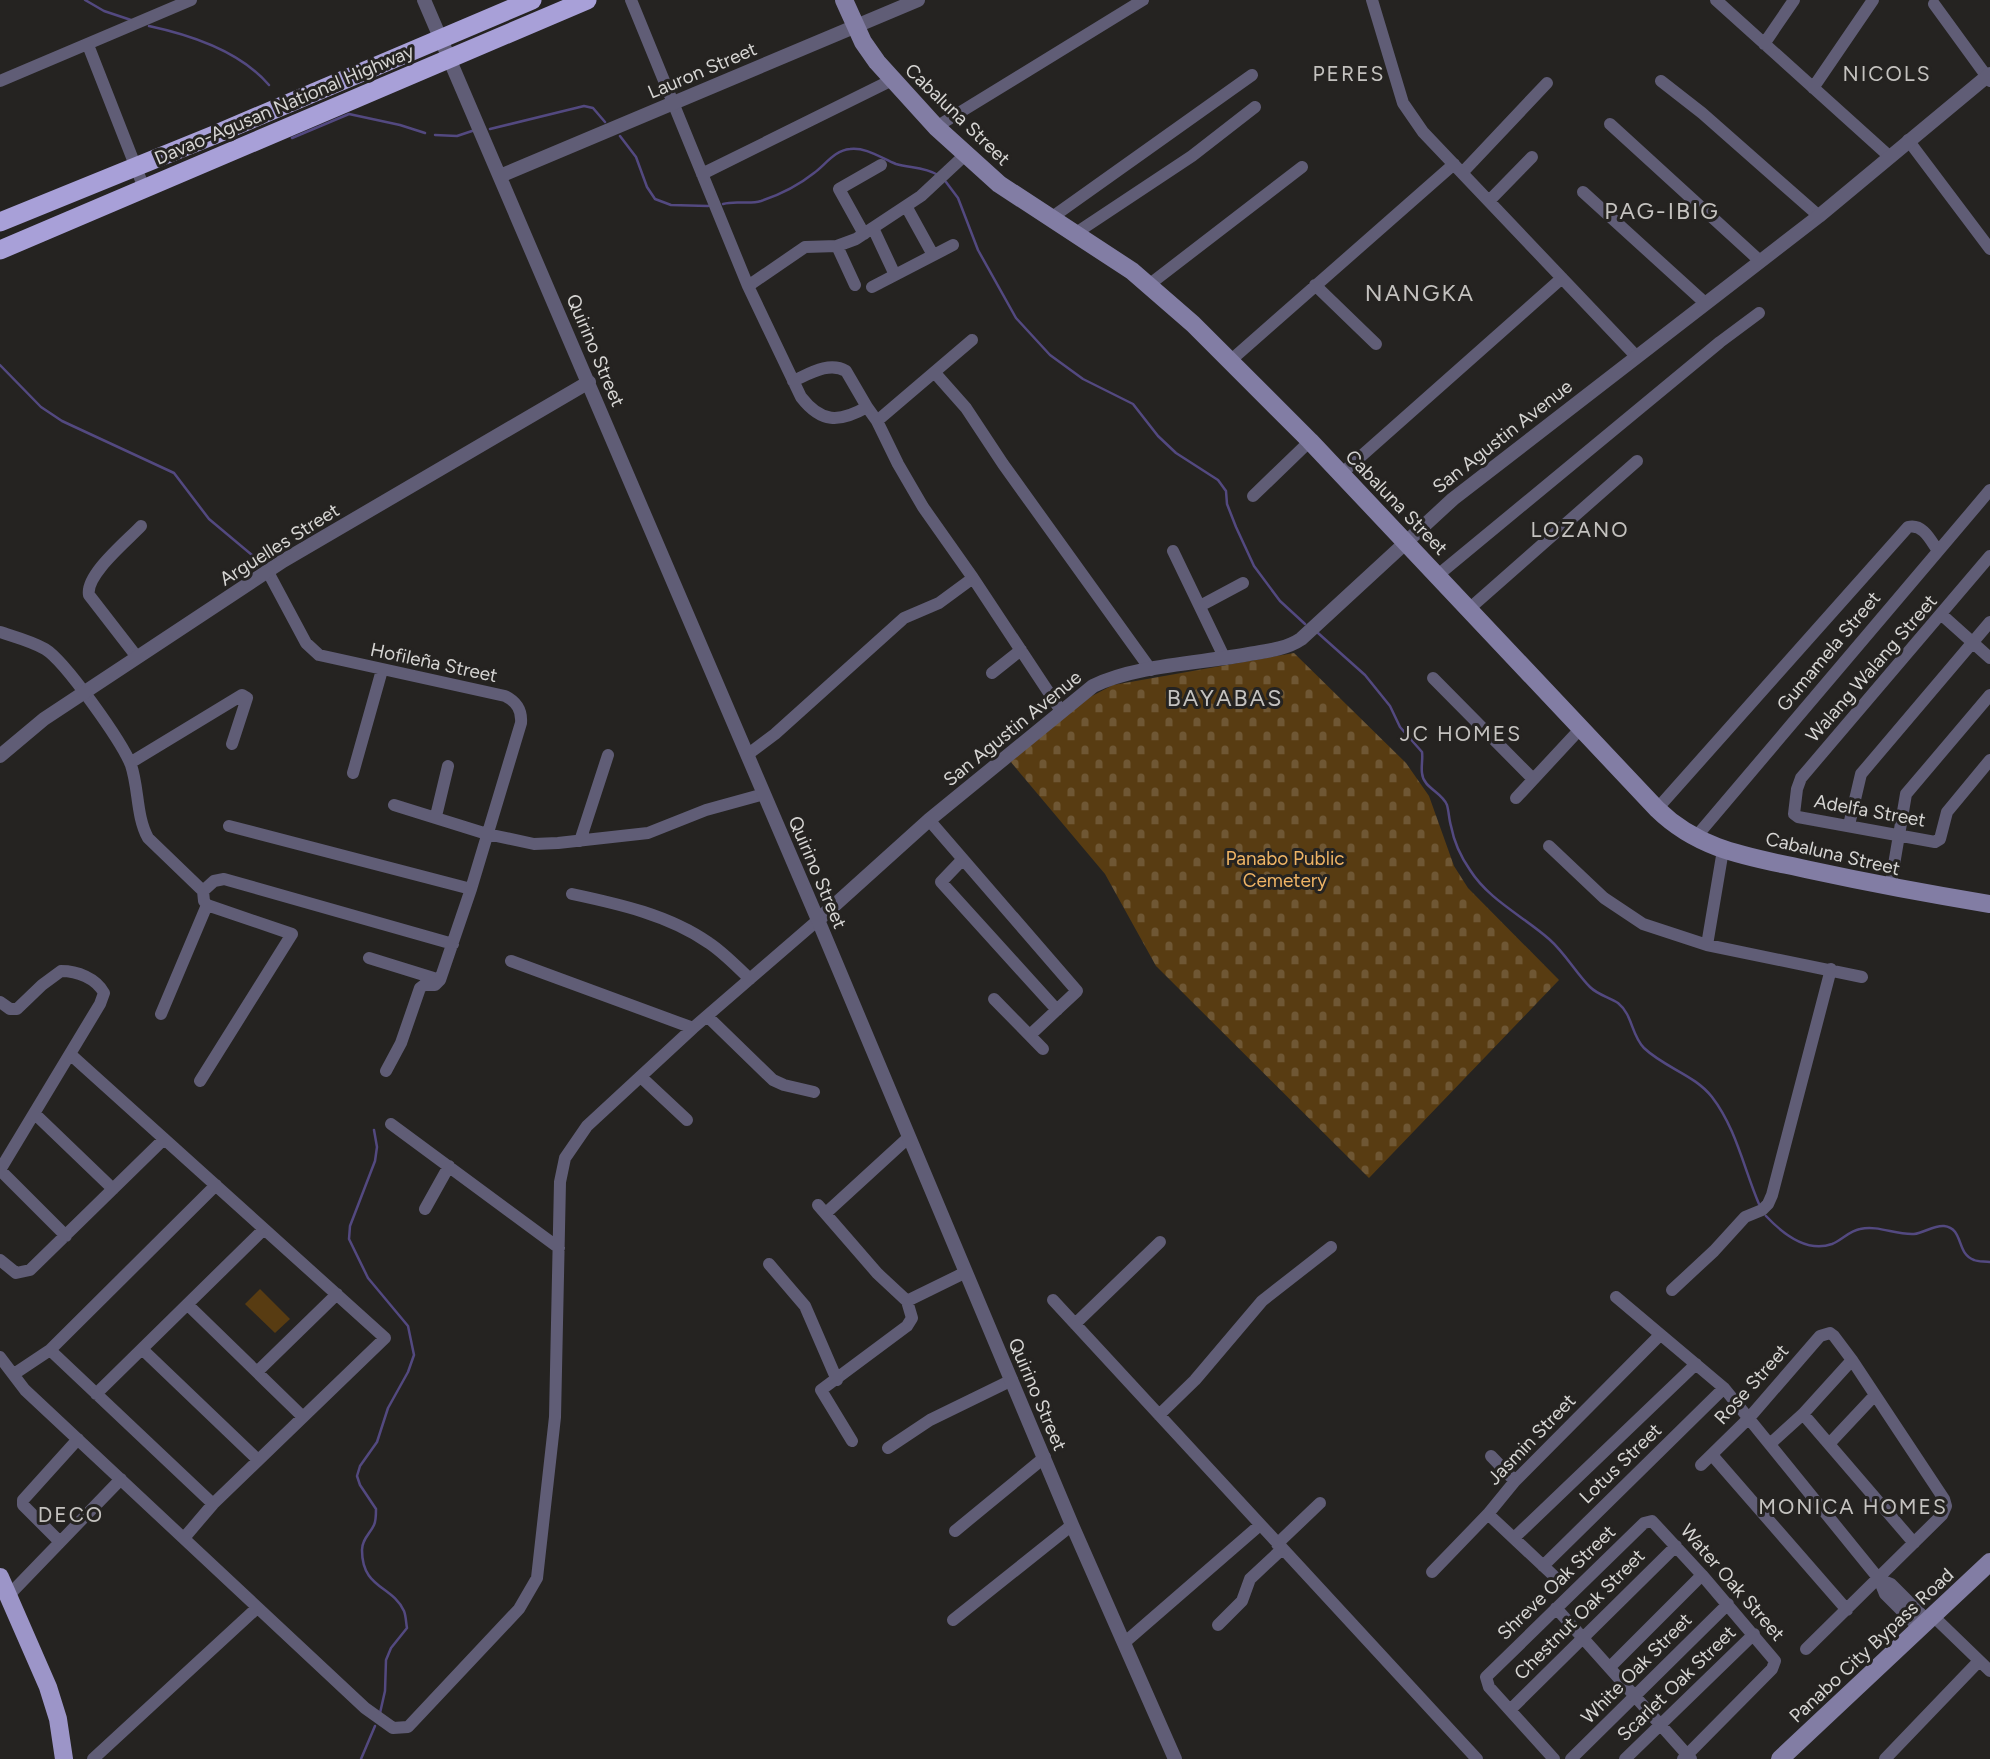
<svg xmlns="http://www.w3.org/2000/svg" width="1990" height="1759" font-family="Figtree,sans-serif">
<defs>
<pattern id="cemetery-stones" width="16" height="16" patternUnits="userSpaceOnUse" patternTransform="scale(1.75)"><rect width="16" height="16" fill="#583c12"/><path d="M2 7V4a2 2 0 0 1 4 0v3zM10 15v-3a2 2 0 0 1 4 0v3z" fill="#6f5734"/></pattern>
</defs>
<rect width="100%" height="100%" fill="#252321"/>
<path fill="#583c12" d="M260 1289 290 1319 275 1333 245 1304Z"/>
<path fill="url(#cemetery-stones)" d="M1294 653 1406 763 1429 796 1454 866 1468 888 1559 980 1369 1178 1156 966 1105 874 1010 761 1090 697 1113 685Z"/>
<g fill="none" stroke-linecap="round" stroke-linejoin="round">
<path stroke="#534980" stroke-width="2.5" d="M85 0 104 11 131 20
M149 26C191 35 240 51 269 85
M490 129 584 106 593 108 605 122
M435 135 457 136 472 131
M620 136 636 157 647 187 655 199 671 205 708 206
M292 138 349 114 400 125 425 133
M946 182 958 198 978 250 1016 318 1050 355 1083 379 1133 404 1158 436 1176 453 1218 480 1226 491 1227 504 1236 527 1254 566 1280 601 1305 624
M723 204C736 200 748 205 761 201 779 195 799 185 814 173 825 165 835 150 850 149 866 147 881 158 896 164 910 168 925 167 938 175
M0 365 41 407 62 421 174 473 209 519 258 560
M1318 633 1365 675 1390 706 1400 727 1422 752C1423 759 1421 766 1422 773 1423 788 1442 792 1447 805 1449 812 1449 820 1451 826 1454 842 1461 857 1470 870 1489 900 1523 916 1549 939 1565 953 1576 973 1590 987 1598 995 1609 997 1618 1003 1633 1015 1631 1035 1644 1048 1665 1068 1695 1075 1712 1097 1736 1128 1744 1169 1759 1204
M374 1130 377 1147 375 1161 350 1226 349 1239 368 1278 408 1326 414 1355 408 1372 388 1408 377 1442 360 1466 357 1476 360 1485 376 1509C376 1513 376 1521 374 1525 370 1534 362 1539 362 1550 362 1589 392 1585 404 1611 406 1616 406 1623 407 1628L391 1648 386 1660 385 1691 380 1713
M1766 1216C1782 1233 1807 1253 1832 1244 1842 1240 1849 1231 1860 1229 1879 1225 1895 1235 1914 1234 1924 1233 1934 1225 1944 1226 1964 1228 1956 1254 1974 1260 1978 1262 1985 1261 1990 1262
M361 1759 375 1726"/>
<path stroke="#605d76" stroke-width="12" d="M631 0 748 286 801 397C821 423 839 423 867 407L877 421 898 464 923 507 973 578 1061 711
M1372 0 1403 103 1423 132 1636 356
M1716 0 1889 156
M1934 4 1990 81
M1764 44 1794 0
M88 45 144 188
M0 81 191 0
M1661 81 1702 113 1819 216
M1813 88 1873 0
M1610 124 1760 261
M936 127 1143 0
M1908 140 1990 249
M1462 173 1547 83
M702 174 892 80
M1583 192 1704 302
M1489 201 1532 157
M906 206 933 255
M1051 218 1252 75
M873 228 895 275
M1076 233 1192 156 1255 107
M864 234 839 189 881 165
M837 246 855 285
M1150 284 1302 167
M1315 285 1376 344
M748 286 805 247 837 246 856 239 921 196 965 155
M872 287 953 245
M1230 361 1454 164
M935 373 966 408 1003 464 1151 670
M793 381C809 374 829 361 846 371L867 407
M877 421 972 340
M1341 474 1562 278
M1253 496 1310 441
M1173 551 1225 659
M1990 556 1801 778 1797 789 1794 814 1798 817 1935 842 1940 839 1947 812 1990 760
M268 572 306 643 319 655 505 696C517 702 522 710 521 723L471 889 440 980
M1438 575 1720 342 1759 313
M1200 606 1243 583
M1469 609 1637 461
M1942 615 1990 658
M0 632C15 637 31 641 45 649 65 661 122 742 131 765 139 789 136 816 148 838L203 891 204 901 207 905 292 934 200 1081
M137 657 89 595C85 575 127 541 141 526
M992 673 1021 650
M1433 678 1533 779
M747 755 775 734 904 618 939 603 973 578
M130 763 242 695 247 698 232 744
M353 773 382 670
M1516 798 1581 728
M394 805 487 834 534 844 558 843 648 833 706 810 764 794
M1657 809 1908 527C1923 523 1931 541 1938 551
M436 816 448 766
M929 820 1077 991 1030 1035
M1849 825 1861 774 1990 622
M229 826 471 889
M1695 838 1990 490
M580 841 608 755
M1549 846 1604 898 1643 924 1707 945 1862 977
M963 859 941 882 1057 1010
M1890 888 1906 794 1990 695
M203 891 214 881 224 879 453 944
M572 894C619 904 669 915 709 943 724 953 737 967 750 979
M1707 945 1723 850
M369 958 440 980
M511 961 693 1028
M994 999 1043 1049
M0 1002 10 1009H17L42 985 61 971C77 971 96 978 104 993L100 1004 0 1170
M161 1014 207 905
M707 1016 773 1080 784 1085 814 1092
M70 1054 385 1338 213 1504 184 1538
M386 1071 401 1043 420 988 424 985H435L440 980
M641 1077 687 1120
M35 1114 113 1189
M391 1124 559 1248
M0 1170 66 1236
M818 1205 877 1273 907 1301 912 1318 907 1326 821 1390 852 1441
M425 1209 449 1166
M826 1213 909 1137
M0 1260 16 1273 30 1270 164 1139
M769 1264 805 1306 837 1380
M1672 1290 1714 1251 1745 1217 1762 1210 1768 1204 1772 1195 1831 969
M1616 1297 1724 1388 1879 1579 1885 1594 1919 1628
M1053 1300 1477 1759
M907 1301 966 1272
M188 1305 303 1417
M1075 1324 1160 1242
M142 1349 258 1460
M50 1350 213 1504
M0 1357 25 1390 365 1708 393 1728 408 1727 519 1609 537 1578 555 1417 560 1182 565 1158 587 1126 693 1028 818 920
M257 1372 337 1294
M14 1374 50 1350 216 1185
M96 1394 264 1229
M1803 1414 1914 1543
M1159 1415 1195 1380 1262 1301 1331 1247
M1770 1444 1803 1414 1852 1360
M1829 1444 1875 1395
M888 1448 930 1420 1012 1380
M1712 1455 1847 1610
M1491 1456 1515 1481
M1701 1465 1749 1418 1820 1336 1830 1333 1834 1336 1852 1360 1944 1499 1946 1506 1942 1515 1806 1649
M1488 1514 1554 1576
M955 1531 1045 1457
M1514 1538 1696 1364
M60 1542 23 1505V1500L78 1439
M1277 1544 1320 1503
M1543 1566 1724 1388
M1432 1572 1488 1514 1515 1481 1660 1335
M1879 1579 1891 1584 1927 1620
M9 1595 121 1479
M1556 1608 1691 1759
M1932 1615 1990 1671
M953 1620 1072 1525
M1218 1625 1242 1601 1250 1579 1282 1549
M1124 1643 1260 1525
M1610 1667 1702 1575
M1510 1710 1676 1546
M93 1759 257 1608
M1554 1759 1489 1687 1486 1677 1644 1523 1652 1521 1702 1575 1775 1661 1772 1669 1683 1759
M1571 1759 1728 1604
M1625 1759 1754 1634
M1885 1759 1979 1661"/>
<path stroke="#605d76" stroke-width="14" d="M424 0 818 920 1072 1525 1175 1759
M500 176 918 0
M0 756 44 719 283 561 589 382
M818 920 929 820 1093 686C1135 665 1202 663 1249 654 1267 651 1286 649 1301 639L1453 499 1819 216 1990 74"/>
<path stroke="#827da4" stroke-width="18" d="M844 0 863 42 877 62 936 127 999 184 1132 271 1193 324 1310 441 1657 809C1701 852 1752 857 1810 870 1870 883 1929 894 1990 904
M1780 1759 1990 1562"/>
<path stroke="#9c95c8" stroke-width="18" d="M0 1577 48 1687 58 1719 64 1759"/>
<path stroke="#a8a0d8" stroke-width="19" d="M0 222 214 135 532 0
M0 250 587 0"/>
</g>
<g text-anchor="middle" stroke-width="6" stroke-linejoin="round" paint-order="stroke">
<g font-size="19" fill="#d6d5d3" stroke="#252321">
<text transform="translate(702 70) rotate(-23)" y="7">Lauron Street</text>
<text transform="translate(284 104) rotate(-23)" y="7">Davao-Agusan National Highway</text>
<text transform="translate(958 114) rotate(44)" y="7">Cabaluna Street</text>
<text transform="translate(596 350) rotate(67)" y="7">Quirino Street</text>
<text transform="translate(1502 436) rotate(-38)" y="7">San Agustin Avenue</text>
<text transform="translate(1397 502) rotate(46)" y="7">Cabaluna Street</text>
<text transform="translate(279 544) rotate(-32)" y="7">Arguelles Street</text>
<text transform="translate(1828 651) rotate(-50)" y="7">Gumamela Street</text>
<text transform="translate(434 662) rotate(12)" y="7">Hofileña Street</text>
<text transform="translate(1871 668) rotate(-49)" y="7">Walang Walang Street</text>
<text transform="translate(1012 728) rotate(-39)" y="7">San Agustin Avenue</text>
<text transform="translate(1870 810) rotate(10)" y="7">Adelfa Street</text>
<text transform="translate(1833 853) rotate(13)" y="7">Cabaluna Street</text>
<text transform="translate(818 872) rotate(67)" y="7">Quirino Street</text>
<text transform="translate(1751 1384) rotate(-48)" y="7">Rose Street</text>
<text transform="translate(1038 1394) rotate(67)" y="7">Quirino Street</text>
<text transform="translate(1531 1439) rotate(-46)" y="7">Jasmin Street</text>
<text transform="translate(1620 1463) rotate(-44)" y="7">Lotus Street</text>
<text transform="translate(1556 1582) rotate(-44)" y="7">Shreve Oak Street</text>
<text transform="translate(1733 1582) rotate(49)" y="7">Water Oak Street</text>
<text transform="translate(1579 1614) rotate(-45)" y="7">Chestnut Oak Street</text>
<text transform="translate(1871 1645) rotate(-43)" y="7">Panabo City Bypass Road</text>
<text transform="translate(1636 1668) rotate(-45)" y="7">White Oak Street</text>
<text transform="translate(1676 1683) rotate(-44)" y="7">Scarlet Oak Street</text>
</g>
<g font-size="19" fill="#efb465" stroke="#252321">
<text x="1285" y="865">Panabo Public<tspan x="1285" dy="22">Cemetery</tspan></text>
</g>
<g font-size="21" letter-spacing="2" fill="#c4c2bf" stroke="#252321">
<text x="1349" y="81">PERES</text>
<text x="1887" y="81">NICOLS</text>
<text x="1580" y="537">LOZANO</text>
<text x="1461" y="741">JC HOMES</text>
<text x="1853" y="1514">MONICA HOMES</text>
<text x="71" y="1522">DECO</text>
</g>
<g font-size="23" letter-spacing="2" fill="#c4c2bf" stroke="#252321">
<text x="1662" y="219">PAG-IBIG</text>
<text x="1420" y="301">NANGKA</text>
<text x="1225" y="706">BAYABAS</text>
</g>
</g>
</svg>
